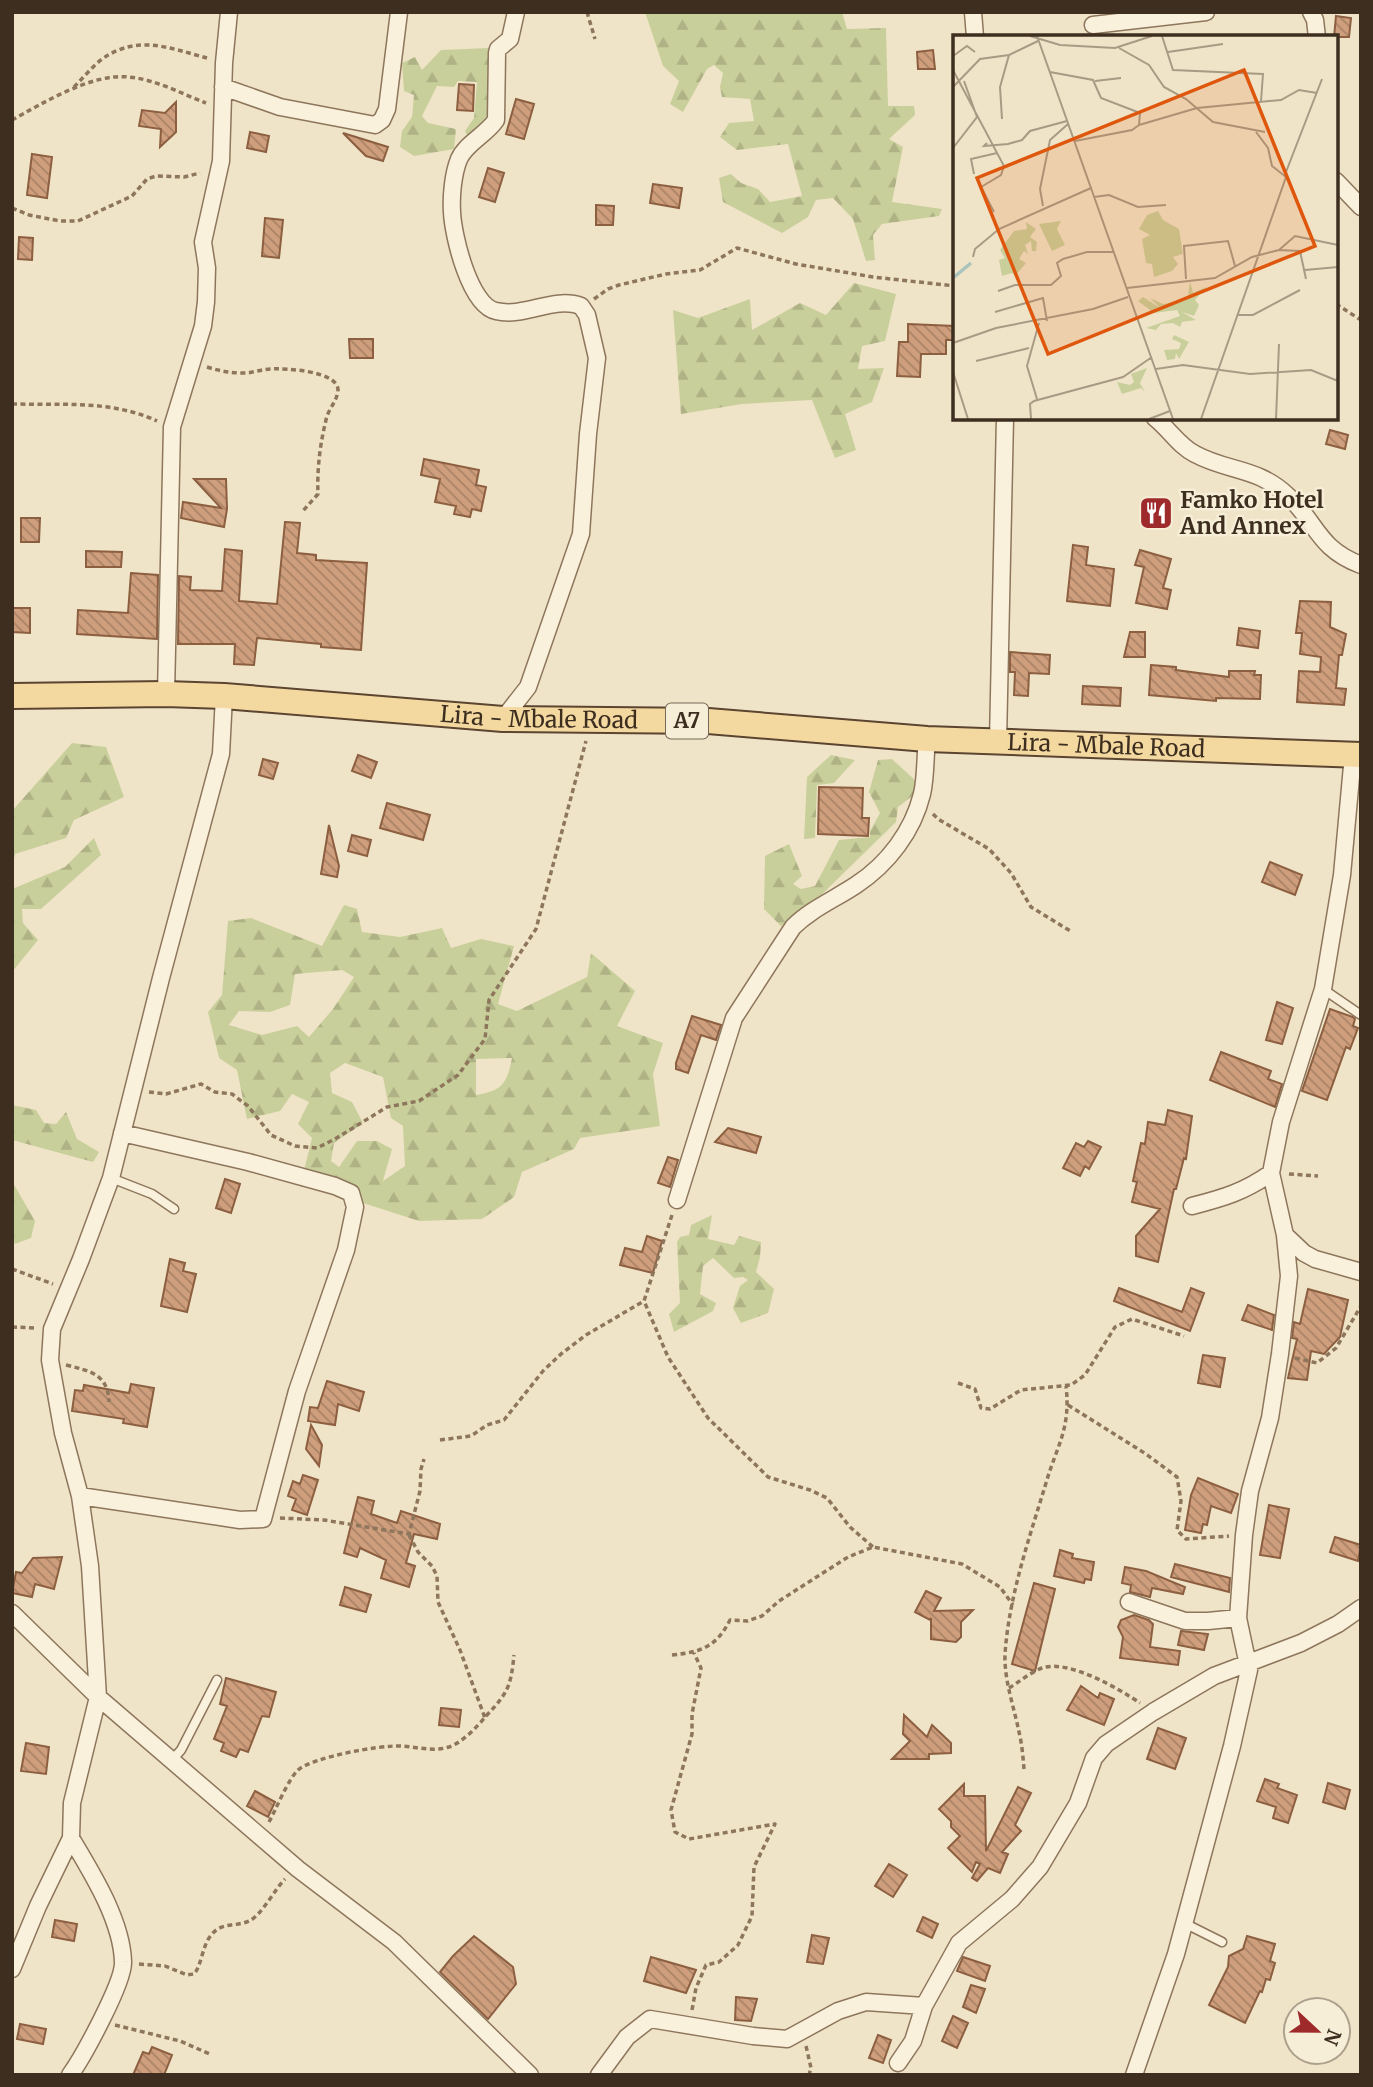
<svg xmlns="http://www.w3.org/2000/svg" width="1373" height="2087" font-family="Merriweather,serif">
<defs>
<pattern id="forest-firs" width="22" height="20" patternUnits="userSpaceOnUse" patternTransform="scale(1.75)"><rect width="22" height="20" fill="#c9cf9b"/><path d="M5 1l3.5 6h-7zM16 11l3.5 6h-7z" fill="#aeb285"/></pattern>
<pattern id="building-back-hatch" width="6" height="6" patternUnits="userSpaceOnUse" patternTransform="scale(1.75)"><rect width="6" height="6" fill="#cf9f7d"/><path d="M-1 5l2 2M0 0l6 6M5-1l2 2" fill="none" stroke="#a98266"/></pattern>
</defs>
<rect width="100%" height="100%" fill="#f0e4c8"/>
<path fill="url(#forest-firs)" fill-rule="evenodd" d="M645 12H842L847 29 886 28 888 106H914L915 115 889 139 903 147 892 202 942 209 939 216 882 224 873 235 875 260 866 261 853 219 833 198 816 200 808 217 782 233 723 202 719 178 731 174 741 183 758 189 770 202 802 196 788 144 737 150 720 137 729 123 754 121 750 99 722 97 720 87 723 73 714 65 707 69 683 112 670 104 679 81 663 66Z
M489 48 491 122 469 139 465 131 474 118 477 82 458 81 454 87 437 86 422 116 428 123 456 129 454 149 414 156 400 147 402 131 412 117 414 95 404 91 402 63 415 57 422 70 441 50Z
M854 283 896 294 885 341 862 346 858 369 884 368 872 402 845 414 856 450 835 458 812 400 742 404 681 414 673 310 698 318 750 299 752 330 800 303 826 315Z
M72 743 106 747 124 797 74 820 66 838 15 854 12 872V811Z
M831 755 855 760 834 783 817 785 815 838 804 839 807 777Z
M892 759 916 781 915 794 898 807 896 822 813 903 781 926 764 909 765 856 789 844 802 876 793 884 801 889 815 886 839 840 870 837V831L880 813 869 792 878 760Z
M94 838 101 855 41 909H22L23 923 38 940 12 972V889L65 867Z
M344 905 357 909 362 932 400 937 442 928 451 948 481 939 514 946 498 1004 517 1011 587 977 591 953 635 991 617 1026 663 1043 653 1074 660 1126 580 1138 574 1149 522 1172 514 1197 482 1219 419 1221 301 1183 312 1138 298 1124 309 1102 292 1094 280 1111 247 1119 237 1070 219 1058 208 1012 222 995 228 921 251 918 322 946ZM342 970 354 977 333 1009 309 1037 297 1026 262 1035 229 1025 239 1011 270 1012 290 1005 295 974ZM512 1058C507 1083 503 1091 476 1095V1059ZM345 1063 383 1077 391 1118 403 1126 405 1166 383 1181 392 1149 377 1141H357L339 1167 331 1161 334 1143 363 1123 352 1102 332 1093 330 1073Z
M12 1105 36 1110 44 1123 56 1124 66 1112 77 1139 99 1152 93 1162 12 1140Z
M12 1181 35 1221 31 1238 15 1244 12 1236Z
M712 1215 708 1239 734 1245 739 1236 761 1242 760 1257 756 1272 774 1289 768 1313 741 1323 733 1308 740 1286 748 1280 743 1277 734 1278 713 1258 703 1266 700 1294 716 1303 713 1311 674 1332 669 1314 680 1303 677 1242 680 1237 689 1235 691 1225Z"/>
<path fill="url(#building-back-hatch)" stroke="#8d5f41" stroke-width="2" d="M1336 16 1351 18 1349 37H1334Z
M933 50 935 69H918L917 52Z
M459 84 474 85 473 111 457 110Z
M516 99 534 104 524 139 506 134Z
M176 102V132L160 147 161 129 139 126 142 110 165 113Z
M250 132 269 136 266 152 247 148Z
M343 133 388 147 383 161 366 156Z
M32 154 52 157 47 198 27 195Z
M488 168 504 173 495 202 479 197Z
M653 184 682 188 679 208 650 203Z
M596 205 614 206 613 225H596Z
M265 218 283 220 279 258 262 256Z
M19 237 33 238 32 260 18 259Z
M908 324 955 326 954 340H946V354H921L920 377 897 376 899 342H908Z
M349 339H373V358H350Z
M1330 430 1348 435 1345 449 1326 444Z
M424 459 479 470 476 485 486 487 481 511 472 509 470 517 454 514 456 506 435 502 440 479 421 475Z
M194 479H226L227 509 224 527 181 518 183 502 221 508Z
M21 518H40L39 542H21Z
M285 522 300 523 297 553 316 555V560L367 563 361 650 321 647V644L257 638 254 665 234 664 235 644H178L179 576 191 577 190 590 222 591 225 549 242 551 239 601 277 604Z
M1073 545 1088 547 1086 565 1114 569 1110 606 1067 601Z
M1140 550 1171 559 1163 588 1171 590 1167 609 1136 603 1144 567 1135 565Z
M86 551 122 552 121 567H86Z
M131 573 158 575 157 639 77 634 78 610 128 613Z
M1300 601 1331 602 1330 627 1346 634 1342 655H1339L1336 688 1346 689 1344 705 1297 702 1299 671 1320 672 1321 657 1300 654 1302 633H1296Z
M12 608H30V633L12 632Z
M1239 628 1260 631 1258 648 1237 645Z
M1130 632H1145V657H1124Z
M1010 652 1050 655 1049 674 1029 673 1028 696 1014 695 1015 672H1010Z
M1151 665 1176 667V670L1229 677V671H1255L1254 675H1261L1260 699 1216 698V701L1149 695Z
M1083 686 1121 688 1120 706 1082 704Z
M358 755 377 762 371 778 352 771Z
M263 759 278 763 273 779 259 775Z
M819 787 863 788 862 818H869L868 836 818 834Z
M387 803 430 815 423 840 380 828Z
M329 825 339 866 337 877 321 874Z
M352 835 371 840 367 856 348 851Z
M1270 862 1302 875 1295 895 1262 882Z
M1277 1002 1293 1008 1282 1044 1266 1040Z
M1330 1009 1353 1017 1355 1019 1353 1026 1358 1028 1350 1049 1346 1047 1327 1100 1302 1091Z
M692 1016 721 1025 716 1040 701 1035 688 1073 676 1069V1063Z
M1221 1052 1271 1071 1268 1079 1282 1084 1275 1107 1210 1080Z
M1168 1110 1192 1116 1186 1159 1184 1158 1176 1189H1174L1158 1262 1136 1256V1236L1160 1209 1132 1202 1137 1182 1133 1181 1141 1143 1145 1144 1148 1122 1165 1125Z
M728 1128 761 1137 756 1153 715 1142Z
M1088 1141 1101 1147 1089 1169 1085 1166 1080 1176 1063 1168 1076 1143 1084 1147Z
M668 1157 678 1160 670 1187 658 1183Z
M225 1179 240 1184 231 1213 216 1208Z
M647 1236 662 1241 653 1273 620 1265 625 1248 642 1252Z
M170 1259 185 1263 183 1271 196 1274 187 1312 161 1306Z
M1119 1288 1182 1312 1191 1288 1204 1293 1190 1331 1114 1301Z
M1308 1289 1348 1300 1340 1337 1324 1354 1311 1351 1307 1380 1288 1378 1297 1339 1292 1338 1294 1322 1300 1324Z
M1248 1305 1274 1315 1272 1330 1242 1320Z
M1203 1355 1225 1358 1220 1387 1198 1383Z
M327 1381 364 1392 359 1411 338 1404 335 1425 308 1421 310 1407 318 1408Z
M131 1384 154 1388 147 1427 123 1423 124 1419 72 1411 75 1390 83 1391 84 1385 129 1393Z
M311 1425 322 1445 319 1466 306 1449Z
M303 1475 318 1480 307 1515 292 1510 296 1499 288 1496 293 1481 300 1484Z
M1198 1478 1238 1494 1231 1513 1211 1506 1207 1525 1203 1524 1201 1533 1185 1530 1191 1495Z
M358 1497 374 1501 371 1514 397 1523 401 1511 440 1524 437 1539 414 1534 406 1563 415 1566 409 1587 381 1578 386 1560 360 1548 357 1557 344 1553Z
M1269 1505 1289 1509 1280 1558 1260 1555Z
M1335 1537 1361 1545 1358 1561 1330 1552Z
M1060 1550 1073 1554 1072 1558 1094 1562 1091 1580 1085 1579 1084 1583 1054 1576Z
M62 1557 54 1589 35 1584 32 1597 12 1593 16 1572 22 1573 33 1558Z
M1175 1564 1230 1578 1229 1592 1171 1577Z
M1125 1567 1146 1571 1185 1587 1183 1594 1152 1588 1150 1597 1130 1592 1131 1585 1122 1583Z
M1034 1583 1055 1589 1035 1671 1012 1664Z
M345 1587 371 1595 366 1612 340 1605Z
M926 1591 941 1598 934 1611 973 1610 961 1622V1637L956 1642 931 1639V1618L930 1620 915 1612Z
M1134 1615 1149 1620 1153 1624 1150 1647 1180 1651 1178 1665 1120 1658 1123 1637 1118 1627 1121 1620Z
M1181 1631 1208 1634 1204 1650 1178 1645Z
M226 1678 276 1692 269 1717 262 1716 248 1752 240 1749 236 1757 221 1751 224 1743 214 1739 227 1706 220 1704Z
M1081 1686 1098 1698 1100 1693 1114 1699 1104 1725 1067 1710Z
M441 1708 461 1710 459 1727 439 1725Z
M904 1715 927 1737 932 1725 951 1743V1753L929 1754V1759H892L910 1741 903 1734Z
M1158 1728 1186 1738 1175 1769 1147 1759Z
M26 1743 49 1747 46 1774 21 1771Z
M1265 1779 1279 1784 1277 1788 1297 1795 1288 1823 1273 1818 1276 1807 1257 1801Z
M1328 1783 1350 1790 1345 1809 1323 1802Z
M964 1784V1796H985L986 1851 1018 1787 1031 1793 1015 1825 1021 1831 1002 1852 1008 1854 1000 1873 988 1868 977 1881 972 1878 980 1864 976 1862 972 1872 948 1848 960 1836 951 1827V1821L939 1809Z
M255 1791 275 1802 268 1817 247 1806Z
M889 1864 907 1875 893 1897 875 1886Z
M923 1917 938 1924 932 1938 917 1931Z
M55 1920 77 1924 74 1941 52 1937Z
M812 1935 829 1938 823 1964 807 1962Z
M474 1936 513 1967 516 1984 488 2019 440 1972 453 1956Z
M1247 1936 1275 1944 1270 1961 1275 1963 1270 1980 1266 1979 1262 1992 1260 1991 1245 2023 1209 2005 1228 1967 1229 1956 1243 1949Z
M651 1957 696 1970 686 1993 644 1981Z
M963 1957 990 1966 985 1981 957 1971Z
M971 1985 985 1989 976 2013 963 2007Z
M736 1997 757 1999 751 2021 735 2020Z
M953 2016 968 2023 957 2048 942 2041Z
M20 2024 46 2029 43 2044 17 2039Z
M878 2035 891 2040 883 2063 869 2058Z
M152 2047 172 2055 164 2075H133L143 2052 149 2054Z"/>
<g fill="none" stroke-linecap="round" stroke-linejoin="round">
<g stroke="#8d765c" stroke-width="11">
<path id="lane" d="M1323 989 1361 1015
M111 1178 152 1194 174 1209
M172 1760 181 1750 217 1680
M1184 1923 1222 1942"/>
</g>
<g stroke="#8d765c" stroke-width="19">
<path id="street" d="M973 12 975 37
M1311 12 1315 20 1317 37
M1093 25 1206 12
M223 87 280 107 375 125 382 120 387 109 399 12
M1336 181 1361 207
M1155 418C1169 429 1179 446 1195 454 1228 472 1258 467 1288 496 1318 524 1317 548 1361 565
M166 694 172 427 203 326 206 302 207 268 203 242 221 161 224 63 229 12
M503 719 528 687 581 534 588 434 597 358 587 315 581 306C553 296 525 318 496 311 470 306 453 236 452 212 451 196 453 174 459 159 466 143 486 135 496 120L497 53 498 49 510 39 516 12
M998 741 1005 418
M1353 755 1342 875 1323 989 1281 1122 1271 1173 1285 1235 1304 1253 1315 1259 1361 1272
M677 1200 734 1018 793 927C811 909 835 899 856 885 888 864 913 831 922 794 926 777 925 757 927 739
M1192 1206C1223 1198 1244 1192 1271 1173
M80 1496 240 1520 263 1519 297 1391 346 1250 355 1207 351 1193 335 1186 248 1162 122 1133
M1129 1602 1185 1621H1208L1238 1618
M12 1613 98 1697 298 1869 394 1942 530 2075
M12 1969 38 1906 71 1838 72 1803 98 1697 90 1566 80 1496 63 1433 50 1360 52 1329 81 1259 111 1178 161 978 221 754 224 696
M898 2063 913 2041 924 2006 959 1943 1012 1899 1040 1867 1078 1803 1094 1758 1106 1744 1153 1712 1214 1676 1301 1643 1338 1624 1361 1608
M70 2075C83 2057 124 1982 123 1962 122 1921 92 1873 71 1838
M599 2075 627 2037 650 2019 753 2036 787 2039 838 2011 866 2002 924 2006
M1134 2075 1176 1954 1232 1746 1249 1670 1238 1618 1244 1535 1250 1491 1270 1418 1280 1354 1289 1276 1285 1235"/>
</g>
<g stroke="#5b4430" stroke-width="28">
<g id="primary">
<path id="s1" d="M12 696 166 694 224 696 503 719 708 721 927 739 1361 755"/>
</g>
</g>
<path stroke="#8d765c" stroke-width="3.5" stroke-dasharray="5 3.5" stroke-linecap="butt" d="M587 12 595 39
M74 87C83 78 92 67 102 59 138 34 169 48 207 58
M12 120C43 103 92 73 128 77 155 79 182 94 206 103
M12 208 29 215 60 221H78L132 196 147 179 156 176 184 177 200 173
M594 299 608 289 619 285 666 274 700 270 737 248 796 264 873 277 955 286
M1336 304 1361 320
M207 367C219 371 231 373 244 373 253 373 262 369 271 369 285 368 338 371 338 390 337 402 328 409 326 420 320 444 317 469 318 494L302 512
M12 404C61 405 112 400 157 421
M933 814 938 819 989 849 1011 873 1031 907 1072 932
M149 1092 166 1094 201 1084 215 1092 232 1094 248 1106 271 1135 295 1146 317 1148 335 1139 387 1107 419 1101 458 1075 485 1039 489 1000 536 929 586 741
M1289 1174 1318 1176
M672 1215 644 1301 668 1357 708 1418 768 1477 810 1490 827 1498 850 1527 873 1547
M12 1269 53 1284
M12 1327 36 1328
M1295 1358 1317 1363 1336 1348 1361 1306
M66 1365C90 1371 108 1374 109 1402
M958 1383 975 1389 981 1408 990 1409 1021 1390 1071 1385 1085 1375 1115 1327 1132 1319 1184 1336
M1068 1405 1146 1454 1177 1477 1181 1501 1177 1530 1186 1539 1229 1536
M440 1440 471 1436 487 1425 504 1420 543 1371 561 1354 586 1335 644 1301
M280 1518 324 1520 409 1534 420 1491 421 1469 424 1459
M409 1535 418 1552 432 1566 437 1576 438 1602 460 1650 485 1718
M672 1655C702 1652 716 1647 730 1620L747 1621 762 1616 779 1601 848 1557 873 1547 962 1564 1000 1587 1013 1605
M1009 1688C1019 1682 1031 1672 1042 1668 1069 1659 1119 1689 1140 1703
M1024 1769C1023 1757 1022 1744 1019 1732 1014 1707 1004 1680 1005 1654 1009 1596 1029 1539 1046 1483 1057 1445 1071 1429 1066 1386
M269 1822C275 1811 289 1778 298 1770 313 1757 380 1745 401 1746 417 1747 433 1752 449 1747 463 1742 477 1727 486 1716 508 1693 511 1686 514 1655
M139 1964 165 1966 187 1975 194 1974C202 1965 202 1945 212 1934 222 1922 236 1927 249 1921 261 1916 275 1889 285 1879
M692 2010 696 1988 706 1965 719 1962 738 1945 752 1916 754 1867 775 1824 689 1839 675 1832 671 1810 692 1734V1714L701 1668 694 1653
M115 2025 180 2041 212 2055
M806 2046 811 2068 809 2075"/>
<use href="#lane" stroke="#faf1dc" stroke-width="8"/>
<use href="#street" stroke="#faf1dc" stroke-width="16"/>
<use href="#primary" stroke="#f3d9a0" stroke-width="24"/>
</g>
<defs>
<g id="restaurant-square" transform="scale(1.75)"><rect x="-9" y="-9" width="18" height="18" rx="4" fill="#9e2a2b" stroke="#f7eed8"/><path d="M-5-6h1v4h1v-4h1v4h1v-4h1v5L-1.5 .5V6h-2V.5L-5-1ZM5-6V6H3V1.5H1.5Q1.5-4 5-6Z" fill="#fff"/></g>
</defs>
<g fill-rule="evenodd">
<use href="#restaurant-square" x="1156" y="513"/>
</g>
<g text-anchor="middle" stroke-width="5" stroke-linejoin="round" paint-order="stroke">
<rect fill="#f7eed8" stroke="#756857" stroke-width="2" x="666" y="703.5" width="42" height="35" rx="5"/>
<g font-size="21" font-weight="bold" fill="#3d2e20">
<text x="687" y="728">A7</text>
</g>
<g font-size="23" font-weight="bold" fill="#3d2e20" stroke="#f7eed8" text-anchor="start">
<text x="1180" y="508">Famko Hotel<tspan x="1180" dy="26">And Annex</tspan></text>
</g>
<g font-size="23" fill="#3d2e20" stroke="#f7eed8">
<text dy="8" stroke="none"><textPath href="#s1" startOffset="528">Lira - Mbale Road</textPath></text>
<text dy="8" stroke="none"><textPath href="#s1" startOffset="1096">Lira - Mbale Road</textPath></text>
</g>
</g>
<g transform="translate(953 35)">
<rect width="385" height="385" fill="#f0e4c8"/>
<path d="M205 176 210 185 226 194 230 219 220 222 225 229 219 236 201 242 199 229 193 228 189 204 197 200 186 194 194 180ZM108 186 104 194 112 210 99 216 86 189ZM73 187 83 194 77 202 84 207 83 216H79L78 206 72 210 75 219 71 216 66 224 73 228 62 241 59 238 49 241 46 225 52 223 47 215 61 196 74 194ZM237 246 240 258 253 252 242 265 246 270 241 281 229 277 243 285 229 287 227 292 220 288 208 289 203 295 193 293 227 281 224 275 201 278 185 266 190 262 207 273 197 263 210 269 230 265 235 261ZM221 300 236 307 226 324 223 318 222 324 214 325 211 315 226 314 228 308 219 304ZM194 333 187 348 192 357 188 353 169 359 164 347 177 350 181 347 178 339Z" fill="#c9cf9b"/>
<path fill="none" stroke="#a9c4bc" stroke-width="3.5" d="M0 243 18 228"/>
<path fill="none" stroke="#a89b85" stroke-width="2" d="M77 1 107 10 162 13 199 1M84 1 220 384M209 1 220 35 310 39 308 66M166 13 196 30 211 52 233 64 260 87 312 97M215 17 270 9M0 21 14 11 22 17M0 35 51 131 48 140 28 152 41 177M97 37 140 45 148 63 187 78 186 90 179 95 122 106M142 46 168 43M0 52 27 24 56 20M49 84 47 52 56 20 85 6M186 90 244 73 328 65 346 55 364 58M34 108 31 111 55 109 69 105 77 96 114 86M0 113 24 82 11 46M333 137 369 44M21 139 18 124 44 118M141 162 156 160 185 172 213 170M90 171 87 154 97 105 115 89M326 215 342 201 385 210M20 222 22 214 46 194 138 153M352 235 385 232M233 244 231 211 275 206 282 231M174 253 262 243 299 222 326 215 347 216 353 244M45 256 62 250H98L108 241 104 228 110 224 134 217H161M42 277 90 263 94 286M284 280H300L347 255M0 308 43 293 140 274 175 262M23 326 76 313M203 334 230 330 297 339 358 335 385 346M0 337 15 384M84 364 74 331 86 288M78 384 77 369 81 366 170 342 199 322M196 384 217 376M248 384 333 142 319 131 315 113 303 97M323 384 326 309"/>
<path fill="#df570d" fill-opacity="0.15" stroke="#df570d" stroke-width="3.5" d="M291 35 362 211 95 319 24 143Z"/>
<rect width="385" height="385" fill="none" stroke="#3d2e20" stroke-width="3.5"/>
</g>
<rect width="1373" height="2087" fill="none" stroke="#3d2e20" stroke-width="28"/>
<g transform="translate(1317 2031) rotate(112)"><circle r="33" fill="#f7eed8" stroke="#ada18e" stroke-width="2"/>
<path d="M0-5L12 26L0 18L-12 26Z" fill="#9e2a2b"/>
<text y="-10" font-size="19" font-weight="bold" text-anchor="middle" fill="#3d2e20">N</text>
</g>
</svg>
